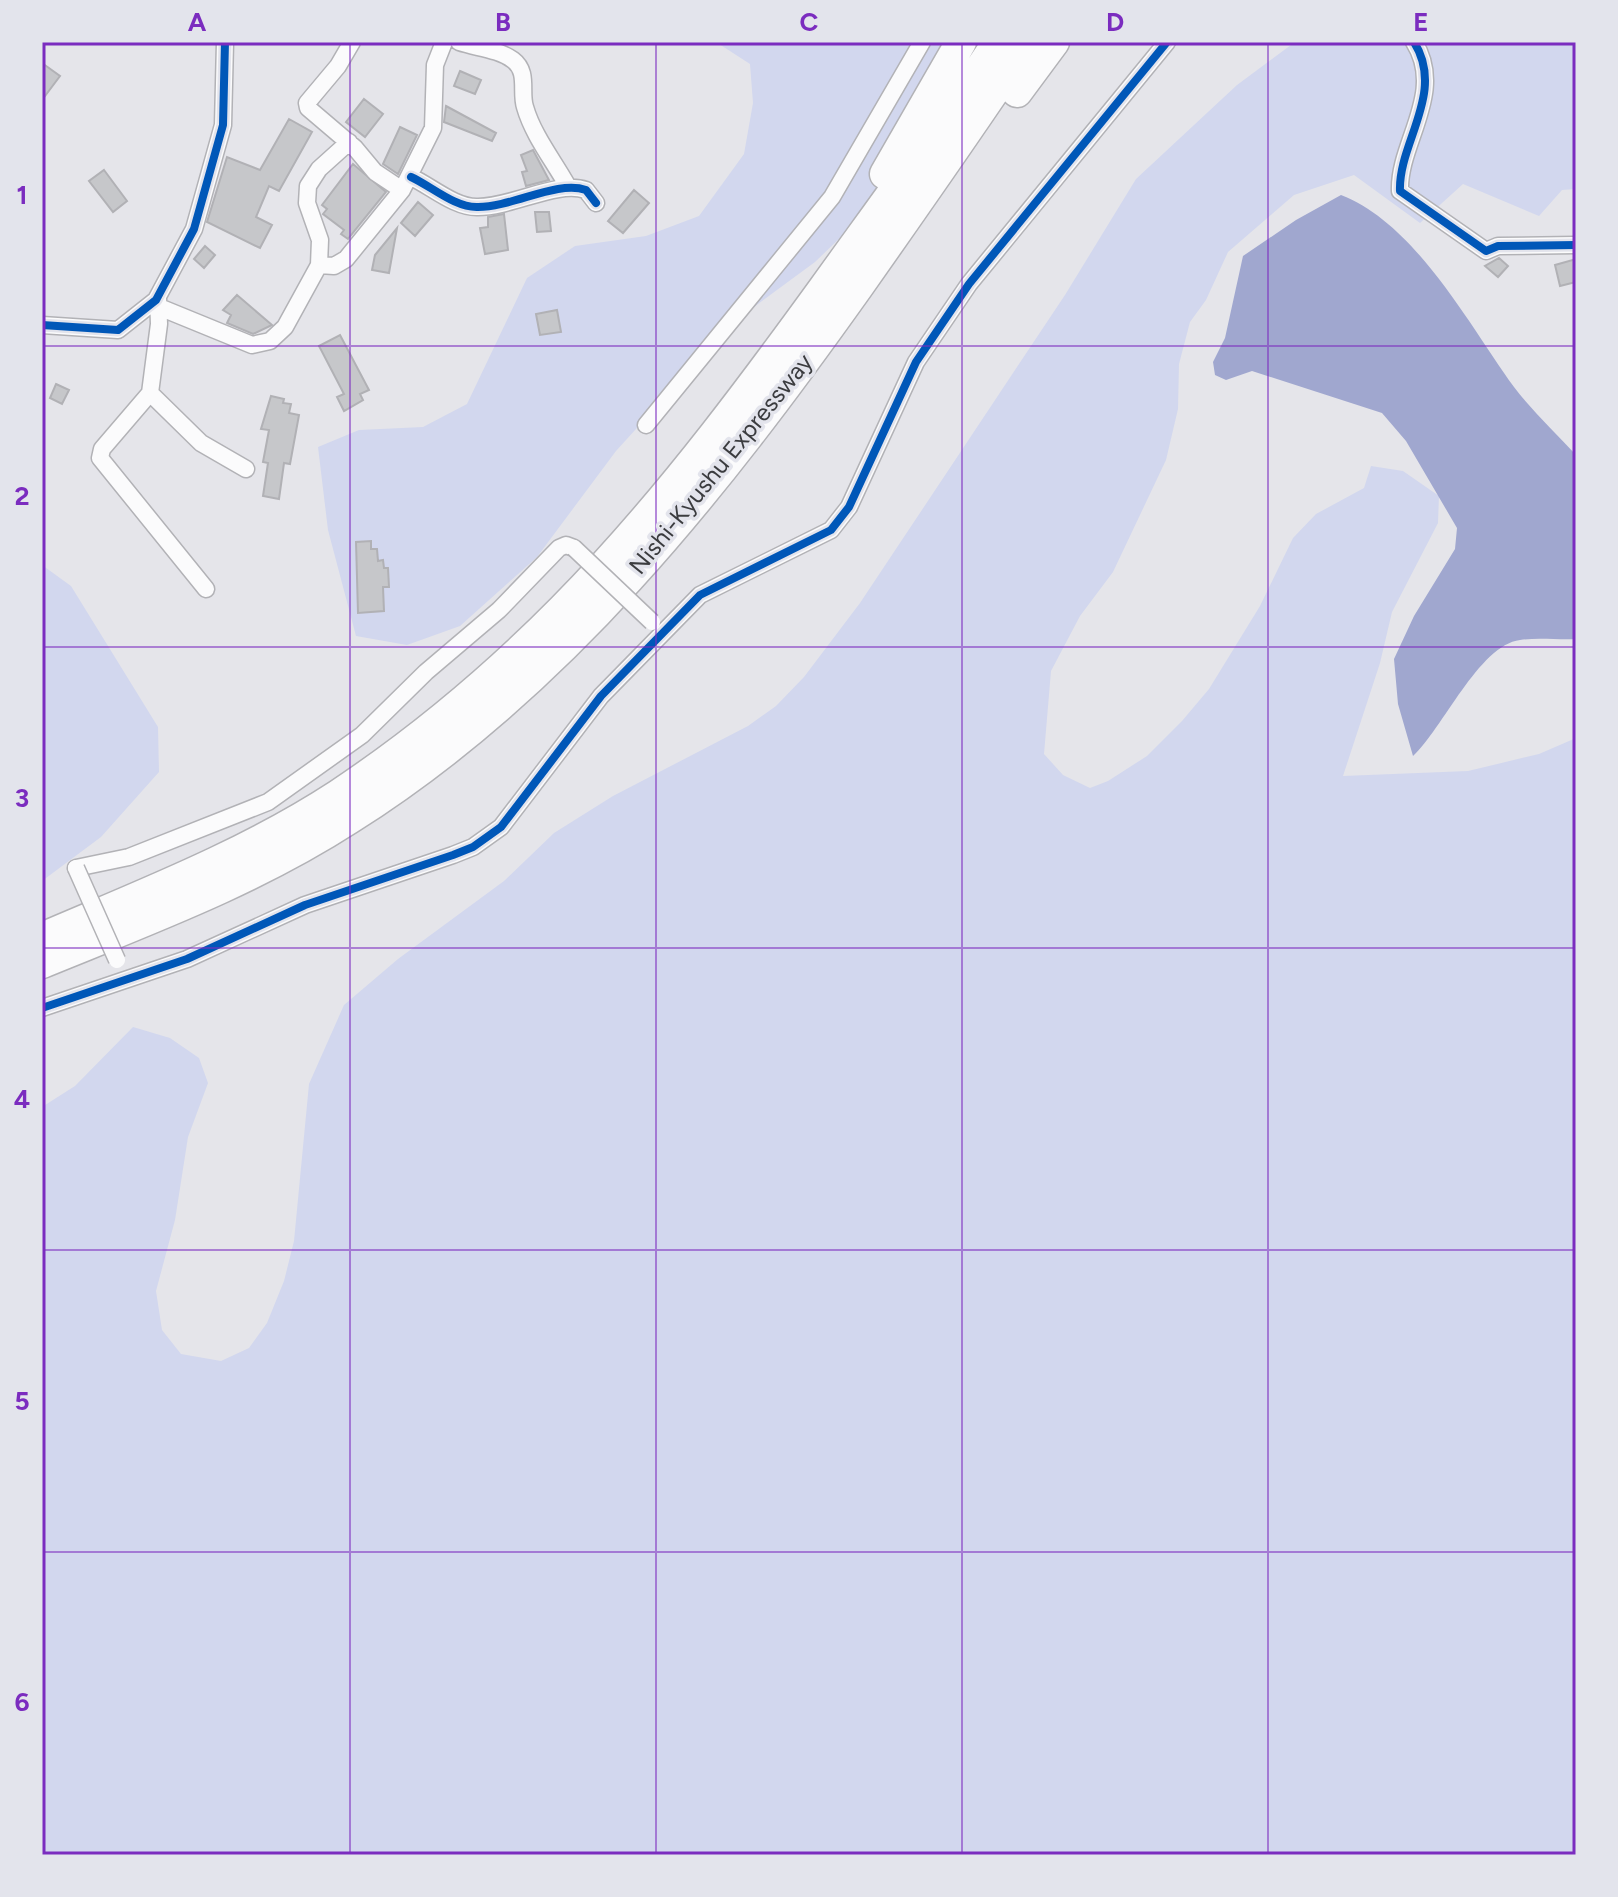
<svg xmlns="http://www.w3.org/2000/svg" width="1618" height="1897" font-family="Figtree,sans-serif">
<rect width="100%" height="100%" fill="#e5e5ea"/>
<path fill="#d2d7ee" d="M716 42H951L873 206 815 262 754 307 696 363 616 451 537 557 460 626 407 645 356 636 328 530 318 447 359 430 423 427 467 404 527 278 575 246 646 236 699 216 744 154 753 103 750 64Z
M1295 42H1576V189L1562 190 1539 216 1463 184 1420 223 1354 175 1294 195 1228 252 1206 300 1190 322 1179 364 1178 409 1166 460 1113 572 1080 616 1051 671 1044 754 1063 775 1090 788 1108 781 1147 756 1182 721 1209 689 1260 606 1293 538 1316 514 1364 488 1371 466 1403 471 1439 496 1438 523 1392 612 1380 663 1343 776 1468 771 1539 754 1576 738V1855H42V1107L75 1086 133 1027 170 1038 199 1058 208 1083 188 1137 175 1220 156 1291 162 1330 181 1354 221 1361 249 1348 267 1323 284 1281 294 1241 309 1084 344 1005 398 959 504 881 554 833 613 796 748 726 776 706 804 677 860 603 1065 295 1136 179 1237 85Z
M42 565 71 586 158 727 159 772 101 837 42 881Z"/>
<path fill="#a0a7cf" d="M1341 195C1416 224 1469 325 1514 387 1532 411 1556 433 1576 455V639C1558 640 1538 637 1520 640 1479 645 1442 730 1413 756L1398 704 1394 659 1414 616 1455 549 1457 528 1406 441 1382 413 1252 371 1226 380 1215 375 1213 362 1225 338 1243 256 1296 220Z"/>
<path fill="#c6c7ca" stroke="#b1b1b5" stroke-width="2" d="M42 63 60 76 42 100Z
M460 71 481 80 475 94 454 86Z
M364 99 383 114 365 137 346 122Z
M446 106 496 133 492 141 444 122Z
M289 119 312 132 279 191 269 186 256 217 272 225 260 248 207 222 227 157 260 170Z
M400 127 417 135 398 174 383 164Z
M533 150 549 180 526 186 522 172 527 171 521 155Z
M353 164 386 192 348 239 341 234 344 230 323 214 327 209 322 205Z
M104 170 127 201 113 212 89 181Z
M634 190 649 203 623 233 608 221Z
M418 202 433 215 415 236 401 223Z
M535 212H549L551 231 537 232Z
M504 214 508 250 485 254 480 228 488 227V217Z
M397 228 389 273 372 270 375 255Z
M205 246 215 255 204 268 194 259Z
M1499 258 1508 266 1498 277 1485 266Z
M1576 259V282L1560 286 1555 265Z
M237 295 272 325 253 334 227 323 231 315 223 310Z
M557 310 561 332 540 335 536 314Z
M340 335 369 390 360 394 363 400 344 411 337 397 344 394 319 346Z
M56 384 69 390 62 404 50 398Z
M271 396 284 399 283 403 291 404 289 413 299 415 290 464 284 463 279 499 263 496 268 463 263 462 269 430 261 429Z
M371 541V549H377L378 561 383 560 384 568H388L389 587H383L384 611 358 613 356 542Z"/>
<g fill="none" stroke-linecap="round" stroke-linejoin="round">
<g stroke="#b2b2b6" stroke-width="19">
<path id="street" d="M352 42 338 66 307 103 308 108 355 148 375 172 402 190
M459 42C477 48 498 49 513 60 529 72 520 92 525 107 533 135 553 160 567 185
M1414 42C1446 93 1398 143 1400 191L1486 251 1498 246 1576 245
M411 177C431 186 455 208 478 207 513 207 557 180 586 190L596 203
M319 265 334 266 346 259 402 190 433 128 435 65 444 42
M158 298 159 324 150 393 102 449 100 458 206 589
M159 307 252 345 270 341 285 327 319 265 320 240 307 203 308 186 319 169 349 142
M42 325 118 330 156 300 194 229 223 125 225 42
M150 393 201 443 246 469
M646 425 832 197 922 42
M76 868 129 857 268 802 362 735 426 672 499 610 559 548 566 545 574 548
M42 1008 187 959 305 905 453 855 473 847 501 827 601 696 700 595 831 530 849 507 916 362 969 284 1167 42"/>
</g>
<g stroke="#b2b2b6" stroke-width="33">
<path id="highway" d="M1017 92 1054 42
M885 174 961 42
M42 938C142 895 246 855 338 795 547 656 678 489 823 289 882 207 942 126 998 42
M42 963C147 920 253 881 349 819 560 686 715 488 858 287 915 206 972 125 1027 42"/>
</g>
<use href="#street" stroke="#fbfbfc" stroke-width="16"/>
<use href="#highway" stroke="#fbfbfc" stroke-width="30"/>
<g stroke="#b2b2b6" stroke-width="19" stroke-linecap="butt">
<path id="street-bridge" d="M574 548 652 622
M76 868 117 960"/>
</g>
<use href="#street-bridge" stroke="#fbfbfc" stroke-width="16"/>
<g stroke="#e3e4ec" stroke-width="13">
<path id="cycleway" d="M1414 42C1446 93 1398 143 1400 191L1486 251 1498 246 1576 245
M411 177C431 186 455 208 478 207 513 207 557 180 586 190L596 203
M42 325 118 330 156 300 194 229 223 125 225 42
M42 1008 187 959 305 905 453 855 473 847 501 827 601 696 700 595 831 530 849 507 916 362 969 284 1167 42"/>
</g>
<use href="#cycleway" stroke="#0057b8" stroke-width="8"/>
</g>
<path fill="none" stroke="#7b2cbf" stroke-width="2" stroke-opacity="0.55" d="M350 42V1855M656 42V1855M962 42V1855M1268 42V1855M42 346H1576M42 647H1576M42 948H1576M42 1250H1576M42 1552H1576"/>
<g text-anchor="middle" stroke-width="7" stroke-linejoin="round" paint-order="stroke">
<g font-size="24" fill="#3b3c3f" stroke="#e3e4ec">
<text transform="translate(721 464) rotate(-51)" y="8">Nishi-Kyushu Expressway</text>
</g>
</g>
<rect width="1618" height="1897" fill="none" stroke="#e3e4ec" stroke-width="88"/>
<rect x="44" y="44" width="1530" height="1809" fill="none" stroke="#7b2cbf" stroke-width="3"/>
<g font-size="26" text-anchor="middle" font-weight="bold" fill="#7b2cbf">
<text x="197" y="31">A</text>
<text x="503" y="31">B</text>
<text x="809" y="31">C</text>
<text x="1115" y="31">D</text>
<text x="1421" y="31">E</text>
<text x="22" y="204">1</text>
<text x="22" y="505">2</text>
<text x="22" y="807">3</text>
<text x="22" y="1108">4</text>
<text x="22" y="1410">5</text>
<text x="22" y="1711">6</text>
</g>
</svg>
